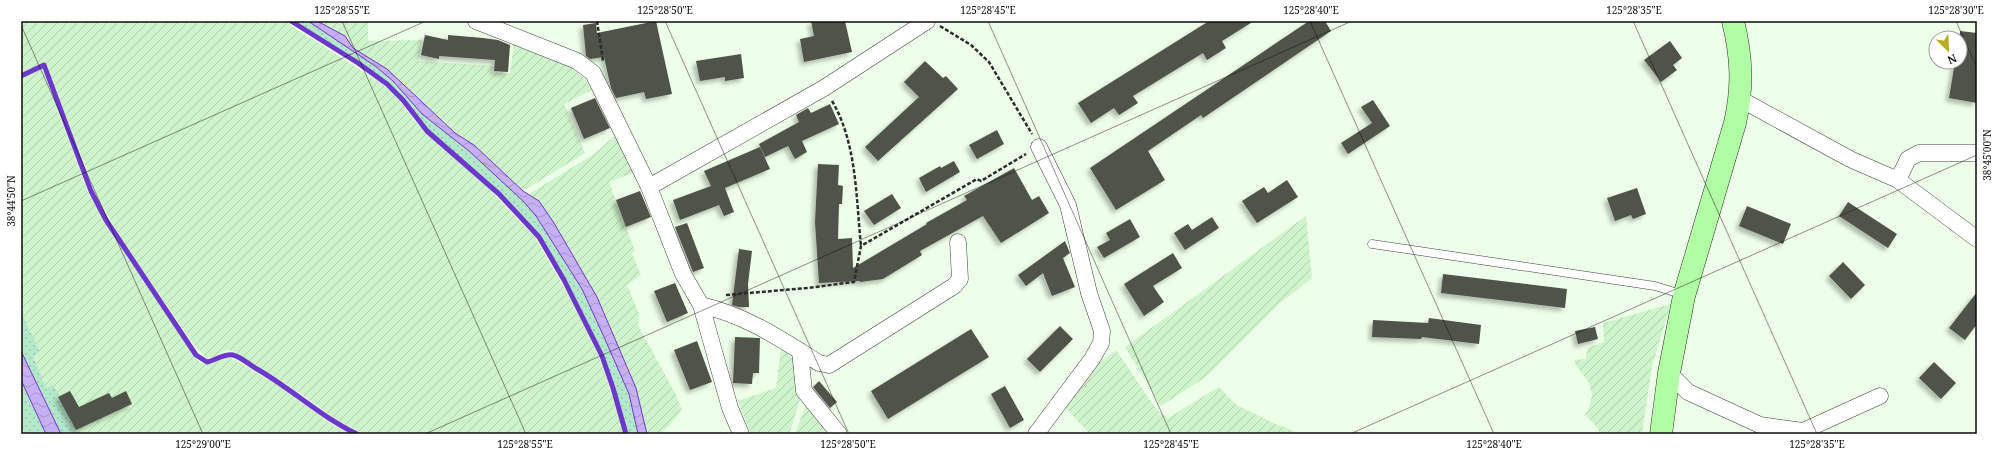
<svg xmlns="http://www.w3.org/2000/svg" width="1998" height="455" font-family="'Noto Serif',serif">
<defs>
<pattern id="farmland-furrows" width="10" height="10" patternUnits="userSpaceOnUse"><rect width="10" height="10" fill="#cff3ca"/><path d="M-1 1l2-2M0 10L10 0M9 11l2-2" fill="none" stroke="#b0cfac"/></pattern>
<pattern id="grass-dots" width="8" height="8" patternUnits="userSpaceOnUse"><rect width="8" height="8" fill="#b4e8cb"/><path d="M2 2h.1M6 6h.1" fill="none" stroke="#99c6ad" stroke-width="1.8" stroke-linecap="round"/></pattern>
<pattern id="water-waves" width="16" height="10" patternUnits="userSpaceOnUse"><rect width="16" height="10" fill="#c6aff5"/><path d="M0 5q4-4 8 0t8 0" fill="none" stroke="#a995d1"/></pattern>
<filter id="shadow"><feDropShadow dx="-3.5" dy="3.5" stdDeviation="2" flood-color="#0004"/></filter>
</defs>
<rect width="100%" height="100%" fill="#eeffe9"/>
<path fill="url(#farmland-furrows)" d="M21 21H287L290 25 381 83 400 100 411 117 425 132 489 189 535 237 573 303 600 359 625 434H365L340 422 285 383 233 351 226 350 214 357 207 358 194 345 124 243 99 201 45 63 21 74Z
M317 21H368V41L422 40 418 61 493 66 492 73H510L514 43 561 61 574 69 585 79 592 90 564 104 585 153 523 191 474 145 455 133 442 122 387 69 353 48 345 36Z
M42 68 89 194 110 230 195 358 201 363 210 364 229 357 237 361 283 388 336 427 352 434H78L54 385 46 388 33 356 40 352 21 311V78Z
M616 135 633 173 609 182 635 251 632 253 641 275 627 285 639 314 638 325 675 393 682 410 669 426 659 434H647L636 388 597 297 554 223 539 201 529 194 591 156Z
M1306 216 1312 278 1278 305 1206 377 1161 406 1125 347Z
M1671 304 1652 366 1642 434H1600L1597 427 1585 415 1589 408 1592 395 1589 382 1576 366 1574 360 1586 359 1587 348 1604 342 1603 323Z
M781 348 792 356 797 370 801 396 790 432 789 434H751L738 401 776 388Z
M1116 350 1156 409 1168 418 1219 387 1235 404 1271 422 1294 431 1292 434H1090L1064 406 1091 369Z
M806 404 830 434H795Z"/>
<path fill="url(#grass-dots)" d="M294 21H308L375 66 393 81 422 114 469 151 523 201 536 216 582 289 604 337 629 394 638 434H628L610 373 603 355 573 292 540 236 500 192 428 129 400 93 389 83Z
M21 311 40 352 33 356 46 388 54 385 78 434H61L21 351Z
M21 380 46 434H25L21 426Z"/>
<path fill="url(#water-waves)" stroke="#6c37cb" d="M308 21H317L345 36 353 48 387 69 455 133 474 145 523 191 539 201 554 223 597 297 636 388 647 434H638L629 394 604 337 582 289 536 216 523 201 469 151 422 114 393 81 375 66Z
M21 351 61 434H46L21 380Z"/>
<g fill="none" stroke-linecap="round" stroke-linejoin="round">
<path stroke="#6c37cb" stroke-width="5" d="M291 21 358 63 387 84 403 100 427 131 499 194 539 237 564 280 602 356 613 388 626 434
M21 76 44 65 91 191 106 220 196 355 207 362C216 360 225 353 233 355 241 357 250 365 257 369 292 389 321 417 357 434"/>
</g>
<path fill="#4f5348" filter="url(#shadow)" d="M656 21 672 94 646 99 644 92 616 98 611 88 604 57 590 59 586 56 583 25 596 23 597 33Z
M811 21H845L852 52 804 62 800 39 814 36Z
M1209 21H1254L1222 41 1226 48 1207 60 1203 53 1133 96 1138 103 1119 115 1114 108 1091 123 1078 103Z
M1309 21H1325L1331 31 1203 118 1201 115 1148 151 1165 180 1116 210 1090 168Z
M1960 31 1977 33V103L1949 98 1955 62H1960Z
M425 35 448 40V35L483 38 498 40 510 45 508 72 494 71 495 60 439 56V59L421 55Z
M1670 41 1682 58 1673 65 1677 70 1661 82 1644 60Z
M741 54 744 78 725 81V77L700 81 696 61Z
M925 61 943 78 946 76 958 89 878 161 865 147 919 97 904 82Z
M595 98 610 128 584 139 571 108Z
M1373 100 1390 126 1348 154 1341 143 1372 123 1361 107Z
M830 104 839 124 802 141 807 152 795 159 788 146 765 157 759 144 799 122 796 115 808 108 811 113Z
M997 130 1004 144 977 159 969 145Z
M760 147 770 169 725 188 734 212 724 216 719 205 680 220 673 200 711 186 704 171Z
M954 161 960 172 926 192 919 178 940 166 941 168Z
M818 164 839 165 838 185 843 186 842 204H839L838 239 852 238 853 268 927 224 926 223 967 200 964 196 1014 168 1032 200 1039 196 1049 213 1001 243 983 216 920 251 922 255 883 279 860 282V281L819 283 815 222Z
M1287 180 1298 197 1257 223 1242 201 1264 187 1268 193Z
M1637 188 1646 214 1633 219 1631 215 1615 221 1607 198Z
M640 191 651 217 626 227 616 200Z
M892 194 901 208 874 225 864 211Z
M1848 202 1897 234 1888 248 1839 216Z
M1747 206 1791 224 1783 244 1739 226Z
M1212 217 1219 228 1185 250 1174 233 1188 224 1192 230Z
M1130 219 1140 237 1104 258 1097 247 1110 240 1106 233Z
M687 223 704 268 693 272 675 227Z
M1065 241 1070 253 1063 258 1075 287 1052 296 1043 273 1026 286 1018 275Z
M739 249 752 251 748 284 749 307H739L732 305Z
M1173 253 1182 268 1153 286 1164 302 1144 316 1124 284Z
M1843 262 1865 285 1851 299 1829 276Z
M1443 274 1567 289 1565 308 1441 293Z
M675 283 688 313 667 322 654 291Z
M1977 292V324L1965 340 1949 328Z
M1429 318 1481 325 1479 344 1422 337 1421 339 1372 337 1373 320 1428 323Z
M1060 326 1073 339 1040 372 1027 359Z
M1595 327 1598 339 1578 344 1575 331Z
M971 329 989 357 888 419 871 391Z
M735 337 760 338 759 373H753L752 384 733 383Z
M697 341 712 382 690 390 674 350Z
M1934 362 1956 383 1941 399 1919 378Z
M819 381 837 402 830 408 813 387Z
M1005 386 1024 420 1010 428 991 394Z
M70 391 79 407 109 393 112 398 126 391 132 404 76 430 58 397Z"/>
<g fill="none" stroke-linecap="round" stroke-linejoin="round">
<g stroke="#3e3e3e" stroke-width="9">
<path id="lane" d="M1372 244 1655 286 1684 295"/>
</g>
<g stroke="#3e3e3e" stroke-width="17">
<path id="street" d="M476 21 577 61 593 73 649 187 683 274 701 305 730 408 741 434
M1740 99 1850 159 1898 180 1977 239
M1898 180 1908 159 1919 153H1977
M649 187 824 88 927 21
M701 305C747 316 779 338 819 363L829 365 954 286 960 279 958 242
M800 351 804 391 839 434
M1669 373 1688 392 1760 425 1803 431 1880 396
M1036 434 1092 359 1101 343 1102 331 1089 293 1068 205 1039 147"/>
</g>
<g stroke="#2d2d2d" stroke-width="23">
<path id="secondary" d="M1661 434 1669 373 1684 296 1735 123C1743 87 1742 58 1733 21"/>
</g>
<path stroke="#2d2d2d" stroke-width="2.5" stroke-dasharray="4 2" stroke-linecap="butt" d="M597 21 603 61
M940 26 971 45 989 62 1032 134
M832 101C857 143 856 198 861 246
M726 295 807 288 854 282 861 246 977 179 981 181 1026 154"/>
<use href="#lane" stroke="#fff" stroke-width="8"/>
<use href="#street" stroke="#fff" stroke-width="16"/>
<use href="#secondary" stroke="#b2fea5" stroke-width="22"/>
</g>
<path fill="none" stroke="#0b0b0b" stroke-width="1" stroke-opacity="0.45" d="M342 21 526 434M665 21 849 434M988 21 1171 434M1310 21 1494 434M1633 21 1817 434M1956 21 1977 68M21 25 203 434M21 201 426 21M425 434 1352 21M1350 434 1977 155"/>
<rect width="1998" height="455" fill="none" stroke="#ffffff" stroke-width="44"/>
<g transform="translate(1948 50) rotate(156)"><circle r="19" fill="#ffffff" stroke="#9d9d9d"/>
<path d="M0-3L7 15L0 10L-7 15Z" fill="#b8ac26"/>
<text y="-6" font-size="11" font-weight="bold" text-anchor="middle" fill="#0b0b0b">N</text>
</g>
<rect x="22" y="22" width="1954" height="411" fill="none" stroke="#0b0b0b" stroke-width="1.5"/>
<g font-size="10" text-anchor="middle" fill="#0b0b0b">
<text x="342" y="14">125°28'55"E</text>
<text x="665" y="14">125°28'50"E</text>
<text x="988" y="14">125°28'45"E</text>
<text x="1311" y="14">125°28'40"E</text>
<text x="1634" y="14">125°28'35"E</text>
<text x="1956" y="14">125°28'30"E</text>
<text transform="translate(1987 155) rotate(-90)" y="4">38°45'00"N</text>
<text transform="translate(11 201) rotate(-90)" y="4">38°44'50"N</text>
<text x="203" y="448">125°29'00"E</text>
<text x="525" y="448">125°28'55"E</text>
<text x="848" y="448">125°28'50"E</text>
<text x="1171" y="448">125°28'45"E</text>
<text x="1494" y="448">125°28'40"E</text>
<text x="1817" y="448">125°28'35"E</text>
</g>
</svg>
